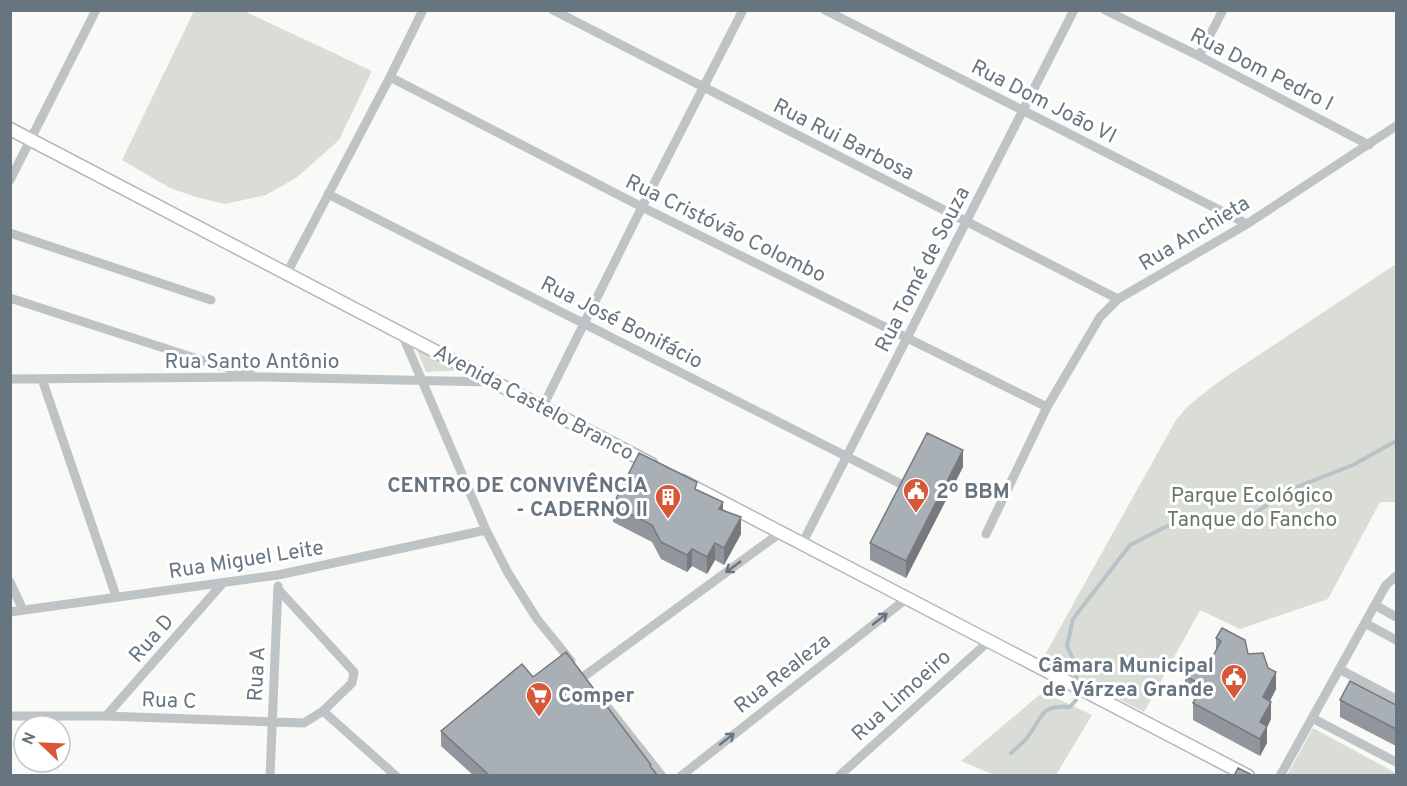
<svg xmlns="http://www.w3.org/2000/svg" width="1407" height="786" font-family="Overpass,sans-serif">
<rect width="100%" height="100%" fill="#f9f9f7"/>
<path fill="#d9ddd6" d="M194 11H244L372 71 339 140 296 178 266 195 225 204 196 197 170 188 122 160Z
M1396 264V502H1380L1328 599 1240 629 1200 610 1144 712 1042 660 1176 420 1189 405 1221 380Z
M415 346 461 370 426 372Z
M1043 692 1092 715 1056 775H994L961 761Z
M1313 728 1396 773V775H1287Z"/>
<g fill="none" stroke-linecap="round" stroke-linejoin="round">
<path stroke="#b7c3c6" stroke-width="4" d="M1245 521 1284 492 1353 465 1396 441
M1011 753C1017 747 1025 742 1029 735 1044 715 1040 705 1070 707L1076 700V665L1067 646 1073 619 1130 545 1171 524 1207 526 1227 523"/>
<g stroke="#b3b9bd" stroke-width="15">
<path id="secondary" d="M10 129 651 464
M682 481C870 581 1060 677 1248 776"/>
</g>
<path stroke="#bec3c6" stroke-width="9" d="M553 10 1118 299
M825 10 1247 224
M1105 10 1199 56 1369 145
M1199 56 1223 10
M390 77 642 207 1047 407
M10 180 96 10
M328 194 899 483
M10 233 211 300
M287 273 390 77 423 10
M10 298 213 364 251 374
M402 334 486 530 508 573 537 619 571 661
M10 379 265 377 491 382
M42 379 116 596
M543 406 642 207 743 10
M986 534 1047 407 1100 317 1118 299 1247 224 1396 126
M802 544 1074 10
M10 582 23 610
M1375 605 1396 617
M10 612 278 575 486 530
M1365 623 1396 640
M1339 669 1396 699
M583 677 780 533
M602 700 662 776
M323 711 396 776
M10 716H106L304 723 323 711 352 683 354 672 278 589
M106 716 222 584
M1312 718 1396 762
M270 776 278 586
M681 776 906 599
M839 776 988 642
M1280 776 1386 585 1396 576"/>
<use href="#secondary" stroke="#fff" stroke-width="12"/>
</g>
<path fill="#90969c" d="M963 467 906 578 870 560V543Z
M697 490 723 511 741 534 724 565 715 560 707 574 692 566 687 572 661 559 652 542 613 522V505Z
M1216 638 1248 654 1276 689 1270 701 1271 719 1267 727V743L1260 756 1193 720V703L1195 698 1185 693V676L1207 667 1216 650Z
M533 677 651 767 658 776H474L441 746V731Z
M1340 700 1396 705V746L1340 717Z"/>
<path fill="#767a7f" d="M963 450V467L906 578V561Z
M723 502V518L719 509Z
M741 517V534L724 565V548Z
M715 543V560L707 574V557Z
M692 549V566L687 572V555Z
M1276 672V689L1263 714V697Z
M1271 702V719L1267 727V743L1260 756V722Z"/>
<path fill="#a8afb5" stroke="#767a7f" stroke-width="1.5" d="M927 433 963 450 906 561 870 543Z
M639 453 697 482 695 489 723 502 719 509 741 517 724 548 715 543 707 557 692 549 687 555 661 542 652 525 613 505Z
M1222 628 1245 640 1248 654 1263 653 1268 668 1276 672 1263 697 1271 702 1260 722 1267 726 1260 739 1193 703 1202 685 1185 676 1193 660 1207 667 1221 641 1216 638Z
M566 652 651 765 650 766 658 776H490L441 731 522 664 533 677Z
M1350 681 1396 705V729L1340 700Z
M1238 768 1254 776H1234Z"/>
<defs><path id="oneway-shaft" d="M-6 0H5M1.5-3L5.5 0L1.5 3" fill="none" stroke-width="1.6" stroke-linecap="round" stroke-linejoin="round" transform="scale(1.5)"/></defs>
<g stroke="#66757f">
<use href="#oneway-shaft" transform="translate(733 567) rotate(144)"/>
<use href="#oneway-shaft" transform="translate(880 619) rotate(-38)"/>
<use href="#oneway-shaft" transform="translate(727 739) rotate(-38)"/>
</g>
<defs>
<g id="civic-pin" transform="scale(1.35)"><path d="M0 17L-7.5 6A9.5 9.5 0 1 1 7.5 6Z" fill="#d75738" stroke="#fff"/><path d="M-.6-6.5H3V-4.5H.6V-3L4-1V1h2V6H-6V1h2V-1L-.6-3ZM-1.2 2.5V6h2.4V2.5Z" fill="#fff"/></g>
<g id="building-pin" transform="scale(1.35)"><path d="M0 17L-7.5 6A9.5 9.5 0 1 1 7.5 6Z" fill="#d75738" stroke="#fff"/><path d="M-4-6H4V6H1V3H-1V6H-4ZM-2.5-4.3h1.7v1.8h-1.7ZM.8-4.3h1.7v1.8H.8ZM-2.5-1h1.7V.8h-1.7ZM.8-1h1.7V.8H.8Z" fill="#fff"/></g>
<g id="supermarket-pin" transform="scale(1.35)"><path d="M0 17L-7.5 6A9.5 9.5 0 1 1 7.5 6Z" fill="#d75738" stroke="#fff"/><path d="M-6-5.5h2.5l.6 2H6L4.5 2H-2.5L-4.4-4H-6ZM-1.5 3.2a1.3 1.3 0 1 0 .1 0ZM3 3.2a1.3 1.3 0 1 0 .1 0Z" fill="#fff"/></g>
</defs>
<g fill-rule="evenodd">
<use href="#civic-pin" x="916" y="491"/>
<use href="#building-pin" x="668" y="497"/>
<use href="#civic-pin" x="1234" y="677"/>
<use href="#supermarket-pin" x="539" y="695"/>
</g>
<g text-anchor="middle" stroke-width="6" stroke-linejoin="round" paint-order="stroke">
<g font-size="21" fill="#66757f" stroke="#fff">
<text transform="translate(1262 69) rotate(27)" y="7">Rua Dom Pedro I</text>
<text transform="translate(1044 101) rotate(27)" y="7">Rua Dom João VI</text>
<text transform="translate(844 139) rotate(27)" y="7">Rua Rui Barbosa</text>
<text transform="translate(726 228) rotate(26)" y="7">Rua Cristóvão Colombo</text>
<text transform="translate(1194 233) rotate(-31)" y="7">Rua Anchieta</text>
<text transform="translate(922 269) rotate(-63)" y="7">Rua Tomé de Souza</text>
<text transform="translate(622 322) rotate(27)" y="7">Rua José Bonifácio</text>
<text x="252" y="368">Rua Santo Antônio</text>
<text transform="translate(534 402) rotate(28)" y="7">Avenida Castelo Branco</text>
<text transform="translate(246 559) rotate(-9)" y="7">Rua Miguel Leite</text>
<text transform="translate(151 638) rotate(-49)" y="7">Rua D</text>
<text transform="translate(782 673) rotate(-38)" y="7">Rua Realeza</text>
<text transform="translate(256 674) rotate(-87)" y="7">Rua A</text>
<text transform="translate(901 695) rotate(-42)" y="7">Rua Limoeiro</text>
<text transform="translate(169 700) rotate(2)" y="7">Rua C</text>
</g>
<g font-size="21" font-weight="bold" fill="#66757f" stroke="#fff" text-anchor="end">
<text x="648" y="492">CENTRO DE CONVIVÊNCIA<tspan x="648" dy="24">- CADERNO II</tspan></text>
<text x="936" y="498" text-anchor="start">2º BBM</text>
<text x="1214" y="672">Câmara Municipal<tspan x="1214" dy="24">de Várzea Grande</tspan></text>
<text x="558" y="702" text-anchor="start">Comper</text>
</g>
<g font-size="21" fill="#687864" stroke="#fff">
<text x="1252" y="502">Parque Ecológico<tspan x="1252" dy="24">Tanque do Fancho</tspan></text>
</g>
</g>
<rect width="1407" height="786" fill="none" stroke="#66757f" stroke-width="24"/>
<g transform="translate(42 744) rotate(293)"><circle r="28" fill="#ffffff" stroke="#c2c8cc" stroke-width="1.5"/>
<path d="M0-4.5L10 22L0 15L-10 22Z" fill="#d75738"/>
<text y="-9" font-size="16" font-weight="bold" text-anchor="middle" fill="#66757f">N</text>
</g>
</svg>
